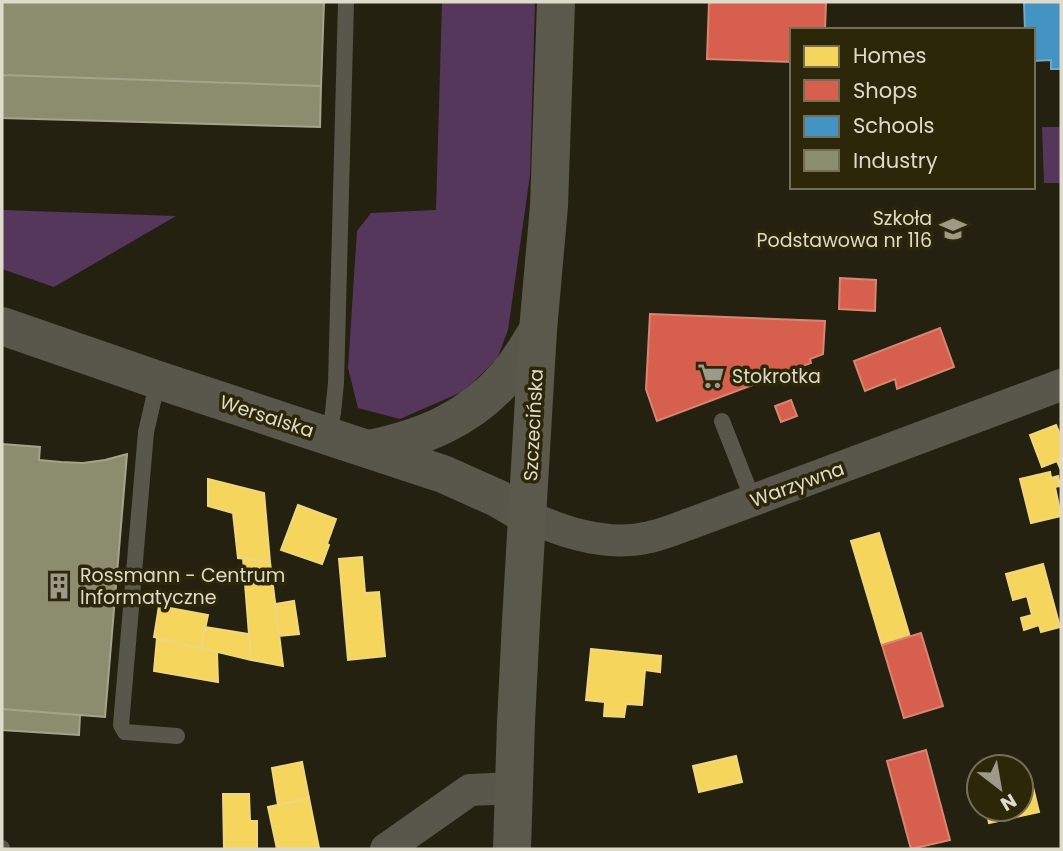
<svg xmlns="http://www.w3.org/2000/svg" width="1063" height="851" font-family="Poppins,sans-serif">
<rect width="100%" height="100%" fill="#242110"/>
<path fill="#55375c" d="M442 2H535L530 175 508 330 497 359 464 391 400 419 358 408 348 368 357 231 371 213 436 210Z
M1042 127H1061V183H1044Z
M2 210 176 216 54 287 2 269Z"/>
<path fill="#f6d55c" stroke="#efd77d" stroke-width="2" d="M1056 425 1061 437V470L1057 461 1042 467 1030 435Z
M1050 472 1051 478 1058 476 1060 486 1055 487 1061 516 1031 523 1020 479Z
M208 479 264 493 270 562 238 558 233 513 208 506Z
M298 505 336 519 327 544 329 545 322 564 281 550Z
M879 533 910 637 882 645 851 541Z
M362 557 365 593 379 592 385 656 348 660 339 559Z
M243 558 270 562 283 666 251 660Z
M1043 564 1060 627 1041 632 1039 625 1024 630 1021 618 1032 615 1027 596 1013 600 1006 574Z
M294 601 299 634 279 636 275 604Z
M159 606 208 615 201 648 154 637Z
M205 627 249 634 251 660 201 648Z
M157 638 217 652 218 682 154 671Z
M591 649 661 656 660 672 645 670 642 705 626 704 624 717 604 716 605 702 586 700Z
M736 756 742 782 699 792 693 766Z
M302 762 309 798 278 805 272 768Z
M1031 779 1039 812 989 823 986 809H1021V782Z
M223 794H249L250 821H257V849H224Z
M309 798 319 848 277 849 268 807Z"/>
<path fill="#d6604d" stroke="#d88572" stroke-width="2" d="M709 2H826L825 30H792V62L707 59Z
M840 278 876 280 875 311 839 309Z
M650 314 825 321 823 354 810 359 811 363 657 421 646 389Z
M940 328 954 367 897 389 895 379 865 391 854 361Z
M791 400 797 416 781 422 775 406Z
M921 633 943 706 904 718 882 645Z
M926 750 950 840 911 849 887 761Z"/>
<path fill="#4393c3" stroke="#72a9c5" stroke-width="2" d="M1024 2H1061V69H1051V60L1033 61V30H1025Z"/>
<path fill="#8c8c6e" stroke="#a5a48a" stroke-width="2" d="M2 2H324L321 86 2 75Z
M2 75 321 86 320 127 2 118Z
M2 444 40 447 39 460 61 462 83 463 105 460 127 454 105 717 2 709Z
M2 709 80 715 79 735 2 730Z"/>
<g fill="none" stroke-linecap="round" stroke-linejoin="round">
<path stroke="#59574b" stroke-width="16" d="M158 380 146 432 121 725 125 732 177 736
M722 421 753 500
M328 435 333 413 336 383 346 2
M2 848V849"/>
<path stroke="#59574b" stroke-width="32" d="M528 516C564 533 609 547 650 537 664 534 678 528 692 523L1061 385
M386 849 470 790 514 788"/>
<path stroke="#59574b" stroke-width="38" d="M2 326 158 380 443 474 497 498 528 516
M369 449C423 438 470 419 507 376 519 362 528 346 538 330"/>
<path stroke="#5b594b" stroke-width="38" d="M512 849 516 722 521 621 538 330 549 206 556 2"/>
</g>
<defs>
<g id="school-bare" transform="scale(2.1)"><path d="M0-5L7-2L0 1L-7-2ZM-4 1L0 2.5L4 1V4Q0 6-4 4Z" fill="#9d9a89" stroke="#2c2708" stroke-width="2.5" paint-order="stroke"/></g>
<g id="supermarket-bare" transform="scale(2.1)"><path d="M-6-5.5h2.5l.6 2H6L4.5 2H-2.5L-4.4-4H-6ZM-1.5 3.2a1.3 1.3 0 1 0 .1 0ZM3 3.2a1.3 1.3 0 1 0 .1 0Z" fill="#9d9a89" stroke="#2c2708" stroke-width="2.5" paint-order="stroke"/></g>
<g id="building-bare" transform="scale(2.1)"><path d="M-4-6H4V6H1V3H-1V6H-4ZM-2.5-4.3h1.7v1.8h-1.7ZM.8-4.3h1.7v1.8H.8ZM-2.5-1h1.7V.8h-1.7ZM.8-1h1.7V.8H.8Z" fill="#9d9a89" stroke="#2c2708" stroke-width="2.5" paint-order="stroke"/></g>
</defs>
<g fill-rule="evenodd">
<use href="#school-bare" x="953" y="229"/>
<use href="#supermarket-bare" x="711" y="376"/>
<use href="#building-bare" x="59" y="586"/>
</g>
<g text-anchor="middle" stroke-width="7" stroke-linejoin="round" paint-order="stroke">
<g font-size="19" fill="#dedbca" stroke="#2c2708" text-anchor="start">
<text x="932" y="225" text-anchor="end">Szkoła<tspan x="932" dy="22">Podstawowa nr 116</tspan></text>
<text x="732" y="383">Stokrotka</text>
<text x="80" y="582">Rossmann - Centrum<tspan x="80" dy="22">Informatyczne</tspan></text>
</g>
<g font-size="19" fill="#dedbca" stroke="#2c2708">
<text transform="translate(267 416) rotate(18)" y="7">Wersalska</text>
<text transform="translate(533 425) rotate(-87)" y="7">Szczecińska</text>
<text transform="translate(797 484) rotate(-20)" y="7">Warzywna</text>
</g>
</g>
<rect width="1063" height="851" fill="none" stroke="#dedbca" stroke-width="7"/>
<rect x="790" y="28" width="245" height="161" fill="#2c2708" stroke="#736f56" stroke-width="2"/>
<rect x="804" y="46" width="35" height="21" fill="#f6d55c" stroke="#736f56" stroke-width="2"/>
<text x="853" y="63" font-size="21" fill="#dedbca">Homes</text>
<rect x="804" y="80" width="35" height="21" fill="#d6604d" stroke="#736f56" stroke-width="2"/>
<text x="853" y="98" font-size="21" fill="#dedbca">Shops</text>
<rect x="804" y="116" width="35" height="21" fill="#4393c3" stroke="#736f56" stroke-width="2"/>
<text x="853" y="133" font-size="21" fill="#dedbca">Schools</text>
<rect x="804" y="150" width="35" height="21" fill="#8c8c6e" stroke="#736f56" stroke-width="2"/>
<text x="853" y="168" font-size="21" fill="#dedbca">Industry</text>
<g transform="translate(1000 788) rotate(149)"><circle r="33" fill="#2c2708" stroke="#736f56" stroke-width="2"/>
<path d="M0-5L12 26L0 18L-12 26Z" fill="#9d9a89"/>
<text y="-10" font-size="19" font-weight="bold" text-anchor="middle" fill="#dedbca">N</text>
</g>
</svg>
